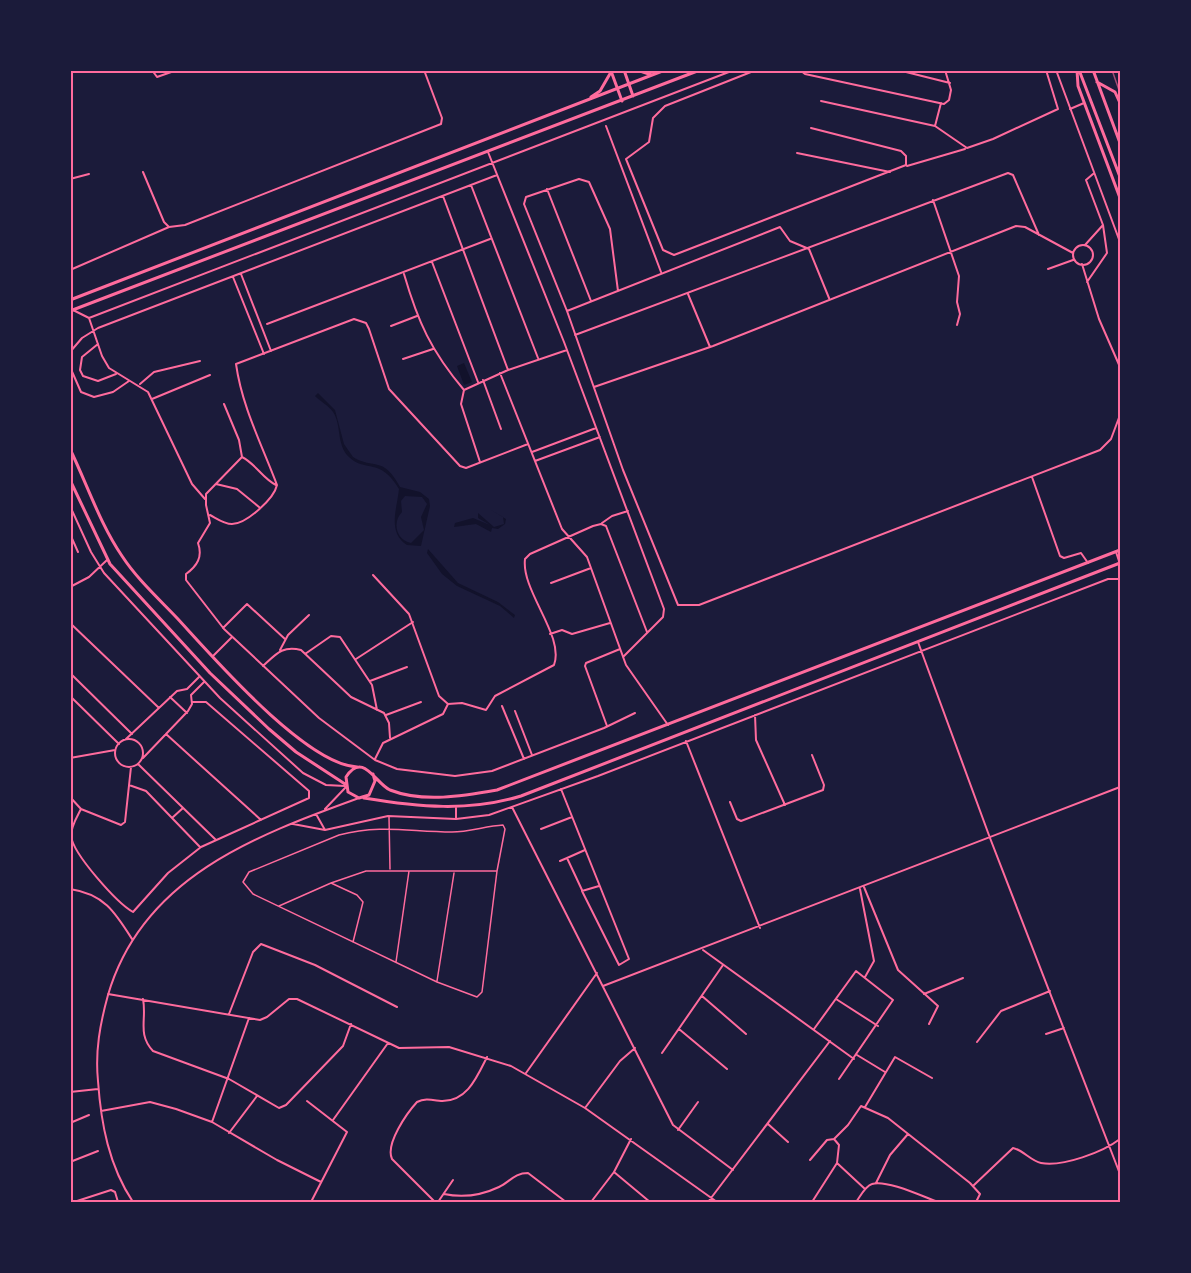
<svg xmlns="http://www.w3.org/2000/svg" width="1191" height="1273" font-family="'PT Sans',sans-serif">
<rect width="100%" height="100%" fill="#1b1b3a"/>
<path fill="#12122b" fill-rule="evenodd" d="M464 363 472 382 464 385 457 366Z
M318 393 335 410 344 444 353 457C374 470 383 455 400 487L420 492 429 499 430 506 421 546 407 545C387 532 397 509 399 489 380 457 366 473 349 457 336 445 342 425 333 412 329 406 320 401 315 396ZM405 496 422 497 427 504 421 517 424 530 411 543C396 540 392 522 402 512L401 501Z
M491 510 506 519 505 524 498 529 492 528 491 532 476 524 454 527 455 523 473 518 490 525 478 518V513L494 527 504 524 503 517Z
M428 549 458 583 498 602 515 615 514 618 500 606 457 586 442 574 427 553Z"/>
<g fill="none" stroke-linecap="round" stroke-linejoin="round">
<path stroke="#ff6b9d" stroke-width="1.5" d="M389 817 390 869
M503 825 505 829 497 871 482 992 477 997 437 982 253 894 243 882 249 872 339 835C382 824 410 832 452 832 469 832 486 826 503 825Z
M331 883 357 895 363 902 353 942
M279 906 331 883 366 871H496
M396 962 409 871
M437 981 454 873"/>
<path stroke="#ff6b9d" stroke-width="2" d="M152 70 157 77 177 70
M764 70 751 72 665 106 653 118 649 142 626 159 663 250 674 255 906 165V156L901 151 811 128
M800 70 805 74 944 104 949 100 951 90 945 70
M898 70 950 83
M1056 70 1120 242
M1120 70V72
M821 101 935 126 967 148 993 139 1058 109 1046 70
M1070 109 1084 103
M606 126 661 272
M935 126 941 103
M488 152 564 342 664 609 663 617 623 657
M797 153 890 172
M907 166 965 149
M143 172 164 222 169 227 185 225 441 124 442 118 424 70
M70 179 89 174
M471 185 538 358
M547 189 591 301
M443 196 508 370
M933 200 959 276 957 302 960 314 957 325
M1085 245 1103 225 1086 180 1093 174
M1073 255a10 10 0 1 1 20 0a10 10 0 1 1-20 0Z
M432 262 478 382
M1082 264 1099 319 1120 367
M1048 269 1073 260
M70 270 169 227
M241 274 271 351
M404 274C418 322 431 351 464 390
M233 277 264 354
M1087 282 1107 253 1103 225
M618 291 610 229 589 182 579 179 526 197 524 204 567 311 623 470 678 605H699L1100 450 1111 439 1120 415
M688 294 710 347
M73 310 89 318 734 70
M567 311 780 227 790 241 809 249 829 298
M89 318 102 356 109 368 148 392 192 484 205 499
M267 324 490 239
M391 326 417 316
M575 335 1008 173 1013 175 1039 235
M98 344 82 357 80 370 83 376 98 381 116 374
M70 352 82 338 98 328 497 175
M403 359 433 349
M70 367 81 392 94 397 113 392 129 381
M500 373 562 529 587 557 626 665 668 725
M483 380 501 429
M140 384 154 372 200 361
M594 387 713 346 1016 226 1025 227 1073 253
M152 399 210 375
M224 404 239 440 242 457 206 494V505L210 523 198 543C203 557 197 566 186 574V580L224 629 319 718 375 760 397 769 455 776 492 771 604 728 635 713
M532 452 596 428
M242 457C256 464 262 478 276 485
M535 461 600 437
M480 462 461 404 464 390 508 370 567 350
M1032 477 1060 556 1064 558 1081 553 1088 563
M216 484 237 489 259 507
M70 506 91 552 104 573 220 698 303 773 326 785 345 786
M210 515C216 518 224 524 232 524 246 524 274 499 277 485 262 445 242 407 236 364L354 319 366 323 369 329 389 389 460 466 466 468 528 444
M602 523 612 516 628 511
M70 534 78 552
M1116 552 1120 564
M373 575 409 614 439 696 448 704 462 703 486 710 495 696 554 665C565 636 521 591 525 559L530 554 593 526 601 524 606 526 647 632
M551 583 591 568
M70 587 89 577 107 560
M70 623 159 708
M223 628 247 604 285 639
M550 634 562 630 572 634 610 623
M918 642 990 838 1120 1174
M280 650 288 635 309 615
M305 654 331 636 340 637 372 685 377 710
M213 656 232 637
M356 659 413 622
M263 666C276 654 283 645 301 650L351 697 384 713 389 723 390 738
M70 673 132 734
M370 681 407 667
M70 696 119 744
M170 697 187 713
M502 706 524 759
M515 711 532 755
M386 715 421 702
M755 715 756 740 785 805
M607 726 585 666 586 663 620 649
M166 734 261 820
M126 739 177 691 187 689 199 677
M115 753a14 14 0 1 1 28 0a14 14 0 1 1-28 0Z
M686 741 760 928
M70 758 115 750
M143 758 188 711 192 704 191 695 204 682
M375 759 383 743 443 714 448 704
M138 764 216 840
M129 785 146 791 200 847
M561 789 629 959 619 965 582 891 599 886
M70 797 81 809 121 825 125 822 131 767
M730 802 737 819 741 821 823 790 824 785 812 755
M512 807 673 1125 733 1170
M81 809C77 817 71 826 71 836 73 854 117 903 133 912L168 873 201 847 309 798V791L206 702H192
M325 809 346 787
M316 814 325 830
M172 818 183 808
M456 819V808
M293 824 325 830 388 816 456 819 489 815 598 776 1108 579H1120
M541 829 572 817
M560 861 567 858
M864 887 898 970 938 1006 929 1024
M70 889C104 894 115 912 132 939
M860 889 874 961 865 977
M582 890 567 858 585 850
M703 950 854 1059
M603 986 1120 787
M108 994 260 1020 267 1017 289 999H297L399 1048 449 1047 511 1066 585 1108 717 1202
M924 994 963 978
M702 996 746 1034
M143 999C147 1019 137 1034 153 1051L229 1079 279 1108 286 1105 343 1046 351 1024
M836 999 878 1026
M229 1014 253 952 261 944 315 965 397 1007
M679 1029 727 1069
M814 1029 856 971 893 1000 839 1079
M1046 1034 1064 1028
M977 1042 1001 1011 1050 991
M662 1053 723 965
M857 1055 885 1072
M526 1073 597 973
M70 1092 98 1089
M307 1101 347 1132 311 1202
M865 1107 895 1057 932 1078
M585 1108 620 1061 635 1048
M101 1111 150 1102 176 1109 212 1122 277 1160 321 1182
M333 1120 388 1043
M212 1122 249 1018
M70 1123 89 1115
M768 1124 788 1142
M678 1130 698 1102
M229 1133 257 1096
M810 1160 827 1140 834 1139
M70 1162 98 1151
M837 1163 865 1189
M614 1172 650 1202
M876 1183 890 1155 908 1134
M974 1185 1013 1148C1023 1150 1031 1161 1041 1163 1063 1167 1103 1152 1120 1139
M444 1194C463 1198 480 1196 499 1187 510 1182 514 1173 528 1173L566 1202
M74 1202 111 1190 115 1192 118 1202
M133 1202C109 1166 101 1124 98 1081 95 1051 100 1024 108 995 142 878 254 836 359 798
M435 1202 392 1159C385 1144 407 1113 417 1102 425 1098 432 1100 441 1101 467 1102 477 1077 487 1057
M438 1202 453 1180
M591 1202 614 1172 631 1139
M708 1202 830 1041
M812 1202 837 1163 839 1145 834 1139 848 1125 861 1106 888 1118 970 1183 980 1194 976 1202
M856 1202C860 1197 865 1186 872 1184 886 1179 924 1197 938 1202"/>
<path stroke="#ff6b9d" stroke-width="3" d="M624 70 633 96
M637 70 652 75
M1077 70 1078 86 1120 198
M1079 70 1120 177
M1093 70 1120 143
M611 71 622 101
M1097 82 1115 92 1120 103
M591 97 600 91 611 72
M70 300 665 70
M70 311 700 70
M70 449C87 484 100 524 122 556 137 579 158 598 177 618 213 657 305 764 357 767
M70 480 110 564 210 673 269 729 296 752 345 784
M373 774 375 781 369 795 359 798 348 792 346 777C363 751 375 783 390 790 423 803 463 796 497 790L1120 550
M364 798C418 807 469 812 521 796L1120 563"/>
<path stroke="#a44b75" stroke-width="1.5" d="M1112 70 1120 93"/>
</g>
<rect width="1191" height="1273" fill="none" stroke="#1b1b3a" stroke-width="144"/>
<rect x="72" y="72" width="1047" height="1129" fill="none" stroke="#ff6b9d" stroke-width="2"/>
</svg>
